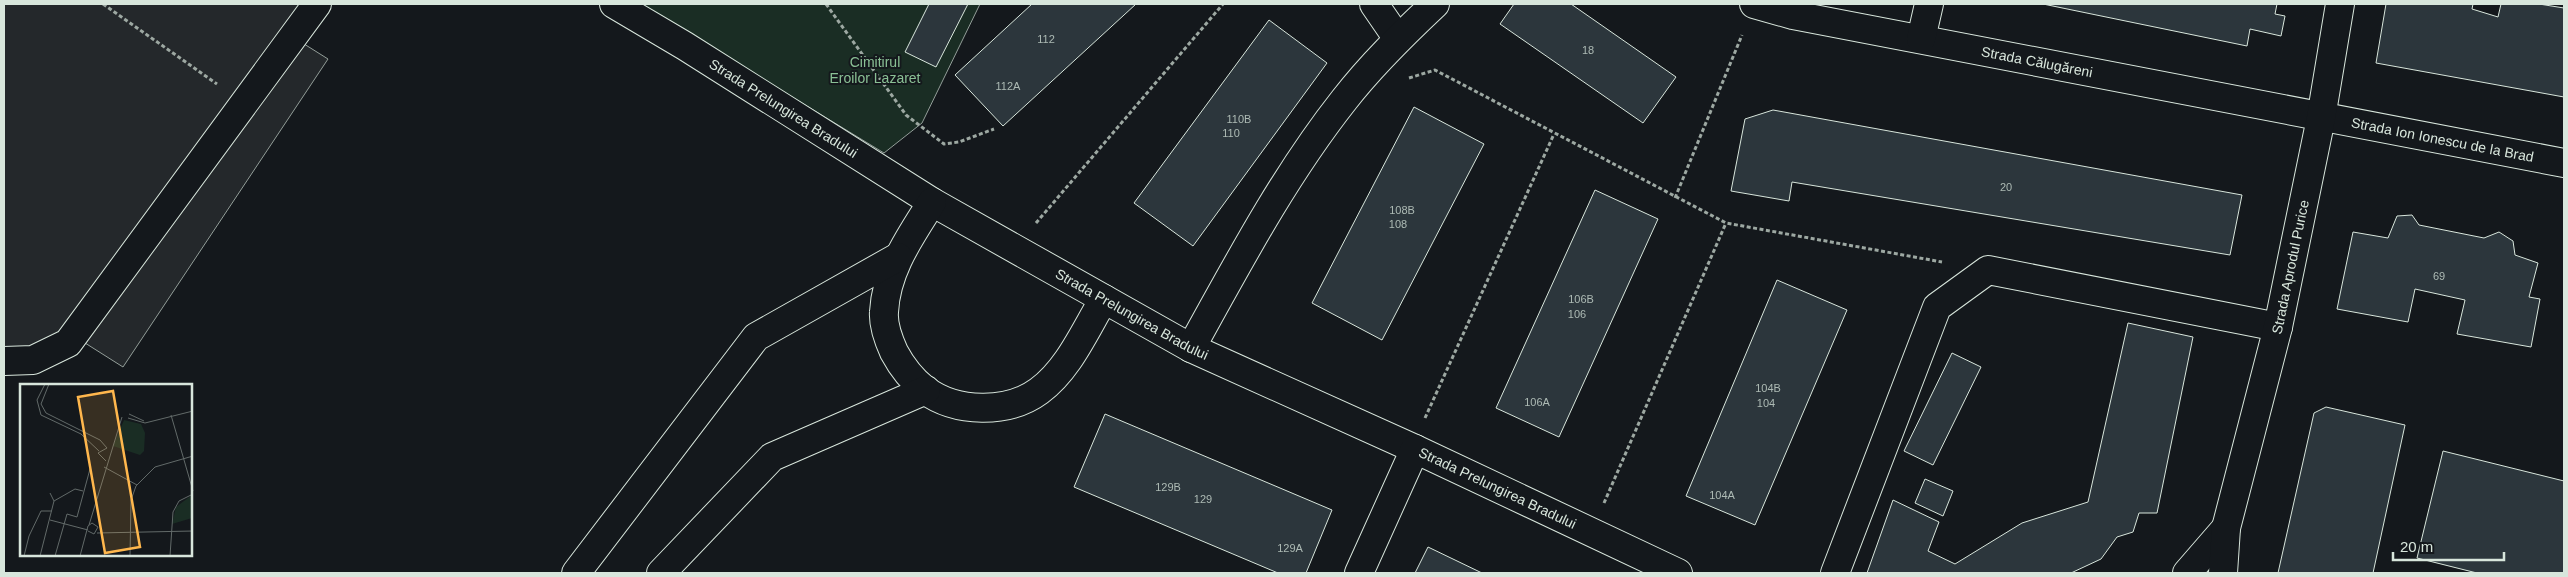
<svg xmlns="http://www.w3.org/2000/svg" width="2568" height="577" font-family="Arial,sans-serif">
<rect width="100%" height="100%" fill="#14181c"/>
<path fill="#1a2d24" stroke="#939e99" d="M639 4H980L922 123 884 153Z"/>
<path fill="#24282b" stroke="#939e99" d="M4 4H317L293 37 328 59 123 367 74 336 4 361Z"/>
<path fill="#2c363c" stroke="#d8e6dc" d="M929 4H968L936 67 905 52Z
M1032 4H1136L1003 126 955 75Z
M1514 4H1571L1676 77 1643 123 1500 24Z
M2043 4H2277L2275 14 2285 16 2281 36 2250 29 2247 46Z
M2386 4H2473L2472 9 2498 17 2501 4H2539L2564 8V97L2376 63Z
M1269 20 1327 63 1193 246 1134 203Z
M1414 107 1484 144 1382 340 1312 303Z
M1773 110 2242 195 2230 255 1792 182 1789 201 1731 191 1745 119Z
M1595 190 1658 219 1559 437 1496 408Z
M2412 215 2419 225 2484 238 2499 232 2513 241 2515 255 2538 263 2529 297 2540 299 2531 347 2457 334 2465 300 2415 289 2408 322 2337 309 2353 232 2388 238 2397 216Z
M1777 280 1847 310 1755 525 1686 496Z
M2128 323 2193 337 2157 513H2139L2133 532 2117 537 2101 559 2071 573H1867L1893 500 1939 522 1928 551 1955 564 2022 523 2088 502Z
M1952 353 1981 367 1933 465 1904 451Z
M2326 407 2405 425 2373 573H2278L2314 413Z
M1105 414 1332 510 1306 573H1278L1074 487Z
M2443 451 2564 481V573H2477L2417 558Z
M1925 479 1953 491 1943 516 1915 503Z
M1428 547 1482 573H1415Z"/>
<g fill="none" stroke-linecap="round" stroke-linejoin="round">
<g stroke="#d8e6dc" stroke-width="30">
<g id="minor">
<path id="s1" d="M614 4 685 46 932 202 1191 348 1415 449 1678 573"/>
<path d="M1374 4 1398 39"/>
<path id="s2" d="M1754 4 1793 15 2564 163"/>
<path d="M1921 39 1929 4"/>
<path d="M932 202C910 237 886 270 884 312 883 324 889 341 894 352 902 367 911 379 925 390 956 413 1008 414 1039 391 1069 369 1085 330 1104 299"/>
<path d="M1191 348C1238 263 1284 176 1344 100 1371 65 1403 34 1435 4"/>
<path d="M4 361 33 360 68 343 317 4"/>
<path d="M576 573 756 337 898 257"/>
<path d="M661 573 772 457 926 390"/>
<path d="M1359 573 1415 449"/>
<path d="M1835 573 1937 307 1988 270 2278 327"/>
<path d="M2187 573 2226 528"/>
<path id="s3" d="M2223 573 2226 528 2278 327 2321 118 2340 4"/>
</g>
</g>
<path stroke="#9da8a2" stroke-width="3" stroke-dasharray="4 2.5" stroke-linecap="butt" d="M103 4 217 84
M826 4 906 115 944 144 959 142 994 129
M1409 78 1435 70 1726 223 1942 262
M1675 198 1742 35
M1036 223 1223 4
M1425 418 1554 134
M1604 503 1726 223"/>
<use href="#minor" stroke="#14181c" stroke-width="28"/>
</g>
<g text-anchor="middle" stroke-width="4" stroke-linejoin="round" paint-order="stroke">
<g font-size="11" fill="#adbab4">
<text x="1046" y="43">112</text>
<text x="1588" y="54">18</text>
<text x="1008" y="90">112A</text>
<text x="1239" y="123">110B</text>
<text x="1231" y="137">110</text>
<text x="2006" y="191">20</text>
<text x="1402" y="214">108B</text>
<text x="1398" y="228">108</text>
<text x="2439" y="280">69</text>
<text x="1581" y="303">106B</text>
<text x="1577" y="318">106</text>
<text x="1768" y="392">104B</text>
<text x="1537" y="406">106A</text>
<text x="1766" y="407">104</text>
<text x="1168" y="491">129B</text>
<text x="1722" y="499">104A</text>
<text x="1203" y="503">129</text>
<text x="1290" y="552">129A</text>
</g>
<g font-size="14" fill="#8ac095" stroke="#14181c">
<text x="875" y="67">Cimitirul<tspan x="875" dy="16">Eroilor Lazaret</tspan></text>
</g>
<g font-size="14" fill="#d8e6dc" stroke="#14181c">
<text dy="5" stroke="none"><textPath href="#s2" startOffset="289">Strada Călugăreni</textPath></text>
<text dy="5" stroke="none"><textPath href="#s1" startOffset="199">Strada Prelungirea Bradului</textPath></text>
<text dy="5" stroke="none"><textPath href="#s2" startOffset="702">Strada Ion Ionescu de la Brad</textPath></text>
<text dy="5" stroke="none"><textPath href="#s3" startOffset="314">Strada Aprodul Purice</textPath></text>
<text dy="5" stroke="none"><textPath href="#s1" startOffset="604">Strada Prelungirea Bradului</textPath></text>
<text dy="5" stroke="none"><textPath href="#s1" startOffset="1009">Strada Prelungirea Bradului</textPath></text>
</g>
</g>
<g transform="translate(20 384)">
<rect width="172" height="172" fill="#14181c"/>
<path d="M104 36 121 40 125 49 124 67 120 71 93 62ZM172 111V134L152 140 156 123Z" fill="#1a2d24"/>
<path fill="none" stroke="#626a69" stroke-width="1" d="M25 0 17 16 21 31 61 50 79 67M29 0 21 20 26 29 80 56 87 64M109 30 124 37M151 31 173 107M108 34 125 39 173 27M86 77 78 69 87 64M84 83 117 101M34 117 55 105 63 107M30 136 68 146M69 141 102 33M77 149 173 147M4 172 9 152 21 127H32M20 172 34 117 30 109M35 172 47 130 57 133 70 85M60 172 68 142 72 139 78 143 74 150 68 147M110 172 111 116 116 102 135 83 173 72M150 172 153 128 159 117 173 110"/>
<path fill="#ffb74d" fill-opacity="0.15" stroke="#ffb74d" stroke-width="2.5" d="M93 7 120 163 85 169 58 13Z"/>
<rect width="172" height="172" fill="none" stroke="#d8e6dc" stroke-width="2.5"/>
</g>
<rect width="2568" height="577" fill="none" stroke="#d8e6dc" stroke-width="10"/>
<path d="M2393 552v8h111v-8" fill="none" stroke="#d8e6dc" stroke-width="2.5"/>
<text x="2400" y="552" font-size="15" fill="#d8e6dc" stroke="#14181c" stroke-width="4" paint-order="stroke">20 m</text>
</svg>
